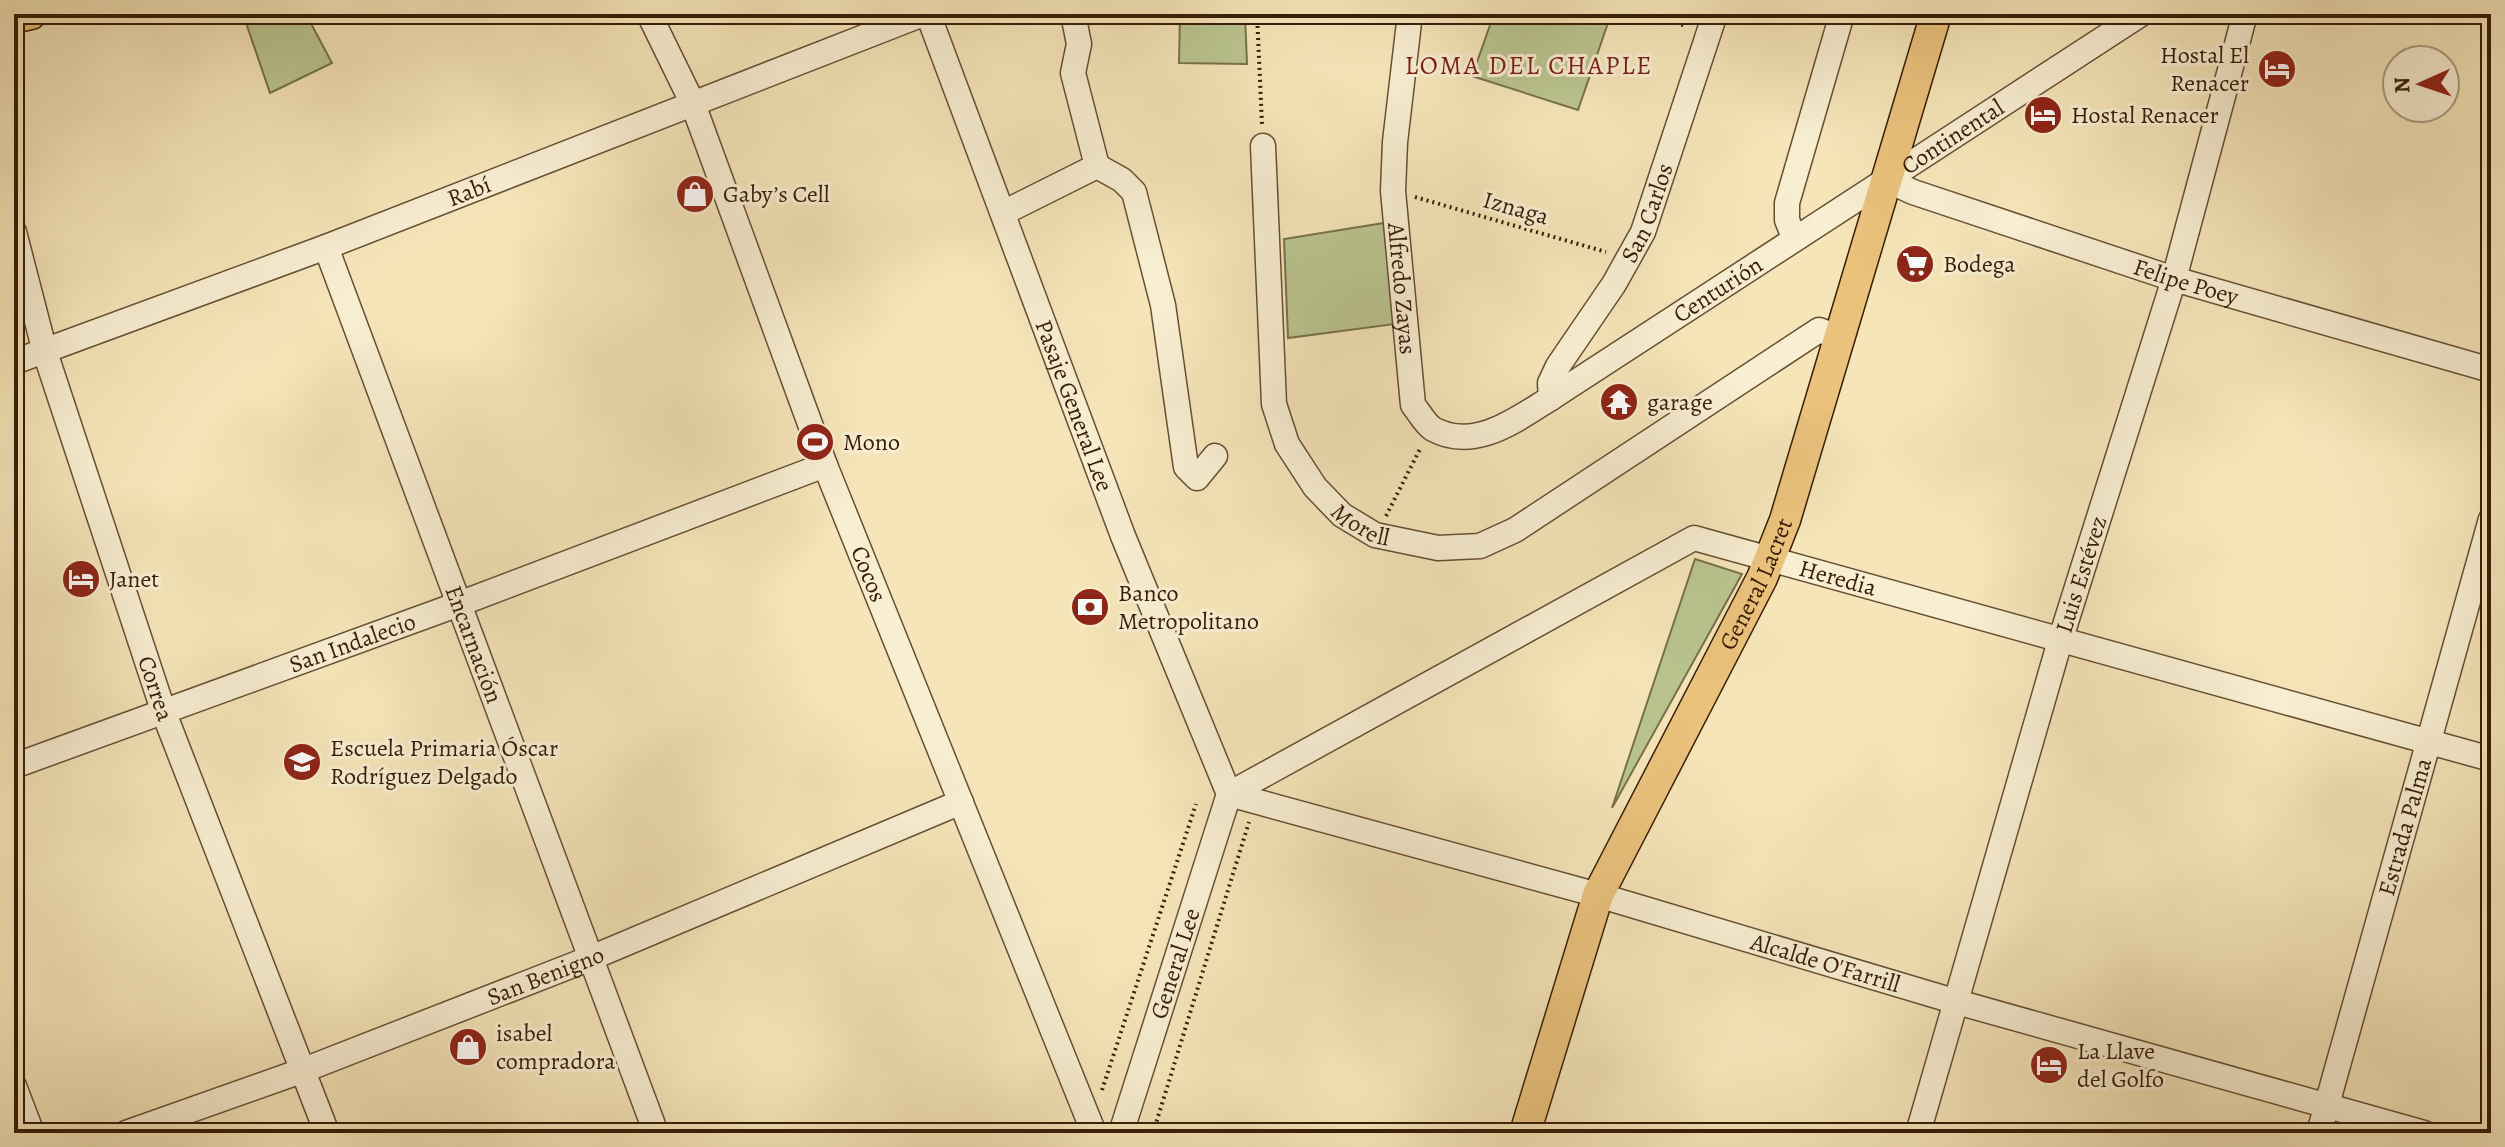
<svg xmlns="http://www.w3.org/2000/svg" width="2505" height="1147" font-family="Alegreya,serif">
<rect width="100%" height="100%" fill="#f5e5b9"/>
<filter id="stains"><feTurbulence type="fractalNoise" baseFrequency=".0025" numOctaves="4"/><feColorMatrix values="0 0 0 0 .2 0 0 0 0 .09 0 0 0 0 .02 0 0 0 .5 -.17"/></filter>
<radialGradient id="worn" r=".72"><stop offset=".6" stop-color="#630" stop-opacity="0"/><stop offset="1" stop-color="#630" stop-opacity=".3"/></radialGradient>
<path fill="#bac590" stroke="#78714c" stroke-width="2" d="M243 14H306L332 63 270 93Z
M1180 14H1245L1247 64 1179 63Z
M1494 14H1598L1610 17 1578 110 1472 76Z
M1384 223 1395 324 1288 338 1284 239Z
M1695 559 1742 574 1612 808Z"/>
<g fill="none" stroke-linecap="round" stroke-linejoin="round">
<g stroke="#664f34" stroke-width="27">
<g id="minor">
<path id="s1" d="M649 14 693 104 825 465 1094 1133"/>
<path id="s2" d="M928 14 1123 536 1229 794"/>
<path id="s3" d="M1410 14 1395 142 1393 191 1413 405C1419 412 1425 424 1433 429 1475 452 1517 419 1551 398L2141 14"/>
<path id="s4" d="M1263 146 1274 404 1287 444 1315 487 1342 515 1375 535 1438 548 1480 546 1515 530 1819 330 1838 337"/>
<path d="M1097 166 1122 180 1134 192 1163 305 1186 467 1197 478 1215 456"/>
<path id="s5" d="M1887 180 1913 192 2174 279 2491 370"/>
<path d="M1003 213 1097 166 1073 73 1079 44 1073 14"/>
<path id="s6" d="M14 232 45 352 164 713 327 1133"/>
<path d="M1794 237 1787 220V203L1842 14"/>
<path id="s7" d="M326 247 656 1133"/>
<path id="s8" d="M14 362 326 247 923 14"/>
<path id="s9" d="M1551 398 1550 383 1558 366 1614 284 1643 232 1715 14"/>
<path id="s10" d="M14 766 459 604 825 465"/>
<path id="s11" d="M1229 794 1694 538 2491 759"/>
<path id="s12" d="M1229 794 1598 895 1957 1002 2424 1133"/>
<path d="M14 1086 32 1133"/>
<path id="s13" d="M126 1133 304 1070 591 958 961 802"/>
<path id="s14" d="M1121 1133 1229 794"/>
<path id="s15" d="M1918 1133 2060 641 2174 279 2245 14"/>
<path id="s16" d="M2319 1133 2491 519"/>
</g>
</g>
<g stroke="#371d08" stroke-width="33">
<g id="major">
<path d="M14 18 31 14"/>
<path id="s17" d="M1525 1133 1598 895 1762 578 1785 520 1936 14"/>
</g>
</g>
<path stroke="#371d08" stroke-width="4" stroke-dasharray="2 4" stroke-linecap="butt" d="M1257 14 1262 124
M1647 14 1686 26
M1415 197 1606 252
M1386 516 1420 449
M1102 1090 1196 804
M1153 1133 1249 822"/>
<use href="#minor" stroke="#f8eed2" stroke-width="24"/>
<use href="#major" stroke="#eac27c" stroke-width="30"/>
</g>
<defs>
<g id="hotel-disc" transform="scale(2)"><circle r="9.5" fill="#8f2418" stroke="#f8eed2"/><path d="M-6-4.5h1.5V1H6V5H4.5V3h-9V5H-6ZM-4 0a1.8 1.8 0 1 1 3.6 0ZM.5 0V-2.5h3Q6-2.5 6 0Z" fill="#fff"/></g>
<g id="shop-disc" transform="scale(2)"><circle r="9.5" fill="#8f2418" stroke="#f8eed2"/><path d="M-5-2.5h2.3a2.7 3.5 0 0 1 5.4 0H5L5.5 6h-11ZM-1.5-2.5h3a1.5 2.3 0 0 0-3 0Z" fill="#fff"/></g>
<g id="supermarket-disc" transform="scale(2)"><circle r="9.5" fill="#8f2418" stroke="#f8eed2"/><path d="M-6-5.5h2.5l.6 2H6L4.5 2H-2.5L-4.4-4H-6ZM-1.5 3.2a1.3 1.3 0 1 0 .1 0ZM3 3.2a1.3 1.3 0 1 0 .1 0Z" fill="#fff"/></g>
<g id="temple-disc" transform="scale(2)"><circle r="9.5" fill="#8f2418" stroke="#f8eed2"/><path d="M0-6L5-2H3V0L6.5 2.5H4V6H1.5V3h-3V6H-4V2.5H-6.5L-3 0V-2H-5Z" fill="#fff"/></g>
<g id="stadium-disc" transform="scale(2)"><circle r="9.5" fill="#8f2418" stroke="#f8eed2"/><path d="M0-5a6.5 5 0 1 0 0 10a6.5 5 0 1 0 0-10ZM-3.5-1.8h7v3.6h-7Z" fill="#fff"/></g>
<g id="bank-disc" transform="scale(2)"><circle r="9.5" fill="#8f2418" stroke="#f8eed2"/><path d="M-6-4H6V4H-6ZM0-2.3a2.3 2.3 0 1 0 0 4.6a2.3 2.3 0 1 0 0-4.6Z" fill="#fff"/></g>
<g id="school-disc" transform="scale(2)"><circle r="9.5" fill="#8f2418" stroke="#f8eed2"/><path d="M0-5L7-2L0 1L-7-2ZM-4 1L0 2.5L4 1V4Q0 6-4 4Z" fill="#fff"/></g>
</defs>
<g fill-rule="evenodd">
<use href="#hotel-disc" x="2277" y="69"/>
<use href="#hotel-disc" x="2043" y="115"/>
<use href="#shop-disc" x="695" y="194"/>
<use href="#supermarket-disc" x="1915" y="264"/>
<use href="#temple-disc" x="1619" y="402"/>
<use href="#stadium-disc" x="815" y="442"/>
<use href="#hotel-disc" x="81" y="579"/>
<use href="#bank-disc" x="1090" y="607"/>
<use href="#school-disc" x="302" y="762"/>
<use href="#shop-disc" x="468" y="1047"/>
<use href="#hotel-disc" x="2049" y="1065"/>
</g>
<g text-anchor="middle" stroke-width="6" stroke-linejoin="round" paint-order="stroke">
<g font-size="24" fill="#371d08" stroke="#f8eed2" text-anchor="start">
<text x="2249" y="63" text-anchor="end">Hostal El<tspan x="2249" dy="28">Renacer</tspan></text>
<text x="2071" y="123">Hostal Renacer</text>
<text x="723" y="202">Gaby’s Cell</text>
<text x="1943" y="272">Bodega</text>
<text x="1647" y="410">garage</text>
<text x="843" y="450">Mono</text>
<text x="109" y="587">Janet</text>
<text x="1118" y="601">Banco<tspan x="1118" dy="28">Metropolitano</tspan></text>
<text x="330" y="756">Escuela Primaria Óscar<tspan x="330" dy="28">Rodríguez Delgado</tspan></text>
<text x="496" y="1041">isabel<tspan x="496" dy="28">compradora</tspan></text>
<text x="2077" y="1059">La Llave<tspan x="2077" dy="28">del Golfo</tspan></text>
</g>
<g font-size="24" fill="#371d08" stroke="#f8eed2">
<text dy="8" stroke="none"><textPath href="#s3" startOffset="1032">Continental</textPath></text>
<text dy="8" stroke="none"><textPath href="#s8" startOffset="486">Rabí</textPath></text>
<text transform="translate(1516 208) rotate(16)" y="8">Iznaga</text>
<text dy="8" stroke="none"><textPath href="#s9" startOffset="212">San Carlos</textPath></text>
<text dy="8" stroke="none"><textPath href="#s5" startOffset="316">Felipe Poey</textPath></text>
<text dy="8" stroke="none"><textPath href="#s3" startOffset="752">Centurión</textPath></text>
<text dy="8" stroke="none"><textPath href="#s3" startOffset="276">Alfredo Zayas</textPath></text>
<text dy="8" stroke="none"><textPath href="#s2" startOffset="418">Pasaje General Lee</textPath></text>
<text dy="8" stroke="none"><textPath href="#s4" startOffset="412">Morell</textPath></text>
<text dy="8" stroke="none"><textPath href="#s15" startOffset="582">Luis Estévez</textPath></text>
<text dy="8" stroke="none"><textPath href="#s1" startOffset="602">Cocos</textPath></text>
<text dy="8" stroke="none"><textPath href="#s11" startOffset="680">Heredia</textPath></text>
<text dy="8" stroke="none"><textPath href="#s17" startOffset="598">General Lacret</textPath></text>
<text dy="8" stroke="none"><textPath href="#s10" startOffset="360">San Indalecio</textPath></text>
<text dy="8" stroke="none"><textPath href="#s7" startOffset="424">Encarnación</textPath></text>
<text dy="8" stroke="none"><textPath href="#s6" startOffset="478">Correa</textPath></text>
<text dy="8" stroke="none"><textPath href="#s16" startOffset="318">Estrada Palma</textPath></text>
<text dy="8" stroke="none"><textPath href="#s14" startOffset="178">General Lee</textPath></text>
<text dy="8" stroke="none"><textPath href="#s12" startOffset="620">Alcalde O'Farrill</textPath></text>
<text dy="8" stroke="none"><textPath href="#s13" startOffset="448">San Benigno</textPath></text>
</g>
<g font-size="26" letter-spacing="2" fill="#7a1f14" stroke="#f8eed2">
<text x="1529" y="74">LOMA DEL CHAPLE</text>
</g>
</g>
<rect width="2505" height="1147" fill="none" stroke="#f5e5b9" stroke-width="48"/>
<rect x="16" y="16" width="2473" height="1115" fill="none" stroke="#371d08" stroke-width="4"/>
<rect x="24" y="24" width="2457" height="1099" fill="none" stroke="#371d08" stroke-width="2"/>
<g transform="translate(2421 84) rotate(267)"><circle r="38" fill="#f8eed2" stroke="#ab9a81" stroke-width="2"/>
<path d="M0-6L14 30L0 20L-14 30Z" fill="#8f2418"/>
<text y="-12" font-size="22" font-weight="bold" text-anchor="middle" fill="#371d08">N</text>
</g>
<rect width="100%" height="100%" filter="url(#stains)"/>
<rect width="100%" height="100%" fill="url(#worn)"/>
</svg>
